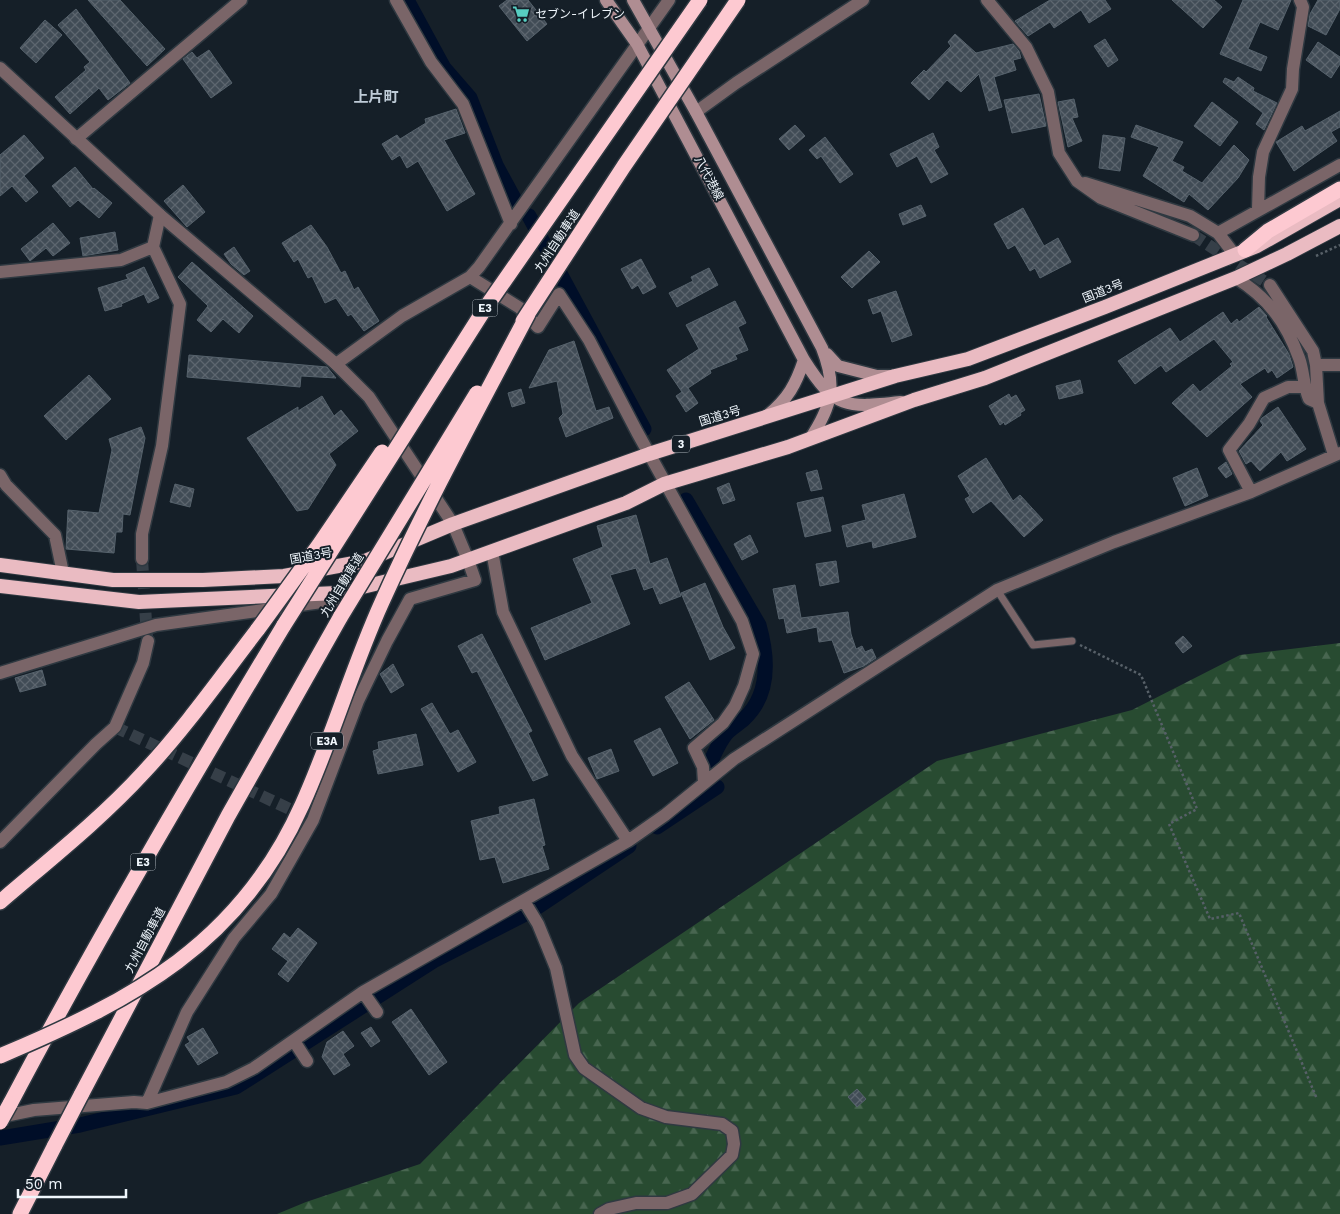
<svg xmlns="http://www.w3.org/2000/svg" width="1340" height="1214" font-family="'Work Sans','Noto Sans JP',sans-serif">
<defs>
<pattern id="forest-firs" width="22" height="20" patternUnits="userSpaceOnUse" patternTransform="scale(1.25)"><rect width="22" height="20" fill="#284b31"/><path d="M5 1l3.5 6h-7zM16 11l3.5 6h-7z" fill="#486650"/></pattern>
<pattern id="building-cross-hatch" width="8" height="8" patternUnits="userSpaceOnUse" patternTransform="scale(1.25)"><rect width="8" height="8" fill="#414c56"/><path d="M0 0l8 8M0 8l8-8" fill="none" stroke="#5d666f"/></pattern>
</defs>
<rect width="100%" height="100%" fill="#151f28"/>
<path fill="url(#forest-firs)" d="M1340 643V1214H277L306 1202 420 1164 579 1003 937 761 1132 710 1240 655Z"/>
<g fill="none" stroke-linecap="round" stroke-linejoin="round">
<path stroke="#000e28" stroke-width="15" d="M407 0 444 68 470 98 496 165 516 202
M529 216 644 429
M686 500 759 625C768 657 771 694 744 719 739 724 731 728 726 734 719 742 714 755 709 765
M657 827 717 787
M0 1138 80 1125 236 1087 435 960 533 910 629 846"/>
</g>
<path fill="url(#building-cross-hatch)" stroke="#56626c" d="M88 0H120L165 49 147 66Z
M507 0H528L547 24 527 41 499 6Z
M1050 0H1105L1111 9 1089 23 1081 10 1054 28 1050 22 1028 36 1015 21Z
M1172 0H1214L1222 7 1203 28Z
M1243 0H1291L1278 30 1260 22 1248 49 1267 57 1261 71 1220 54Z
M1318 0H1340V9L1326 35 1308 26 1310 14Z
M76 9 130 83 108 100 99 88 70 114 55 97 86 70 84 67 90 62 58 25Z
M45 20 62 35 36 63 20 48Z
M955 34 976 53 1013 44 1019 51 1021 58 1013 60 1016 70 994 77 1002 107 989 111 979 74 961 92 947 80 929 100 911 83 924 70 926 72 951 46 948 42Z
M1105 39 1118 60 1108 67 1094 46Z
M1318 42 1340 57V64L1331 78 1306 60Z
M209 50 232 83 211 98 183 59 192 52 197 58Z
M1238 77 1254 88 1253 91 1277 103 1264 130 1256 124 1263 113 1223 82 1225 78 1234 82Z
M1039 94 1046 126 1012 133 1004 100Z
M1074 99 1078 117 1072 118 1082 141 1068 147 1058 102Z
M1212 102 1238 122 1220 146 1194 126Z
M456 109 465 133 444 140 475 194 447 211 418 161 407 168 400 155 392 160 382 144 397 135 400 139 426 123 425 119Z
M1340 111V127L1331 132 1337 141 1294 171 1276 142 1302 126 1305 131Z
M795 125 805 136 789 150 779 139Z
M1136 125 1183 142 1172 161 1184 167 1182 171 1202 183 1234 145 1249 160 1238 178 1208 210 1189 194 1184 202 1143 176 1159 147 1131 137Z
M933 133 939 147 934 150 948 174 931 183 917 156 897 167 890 154Z
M24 135 44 158 24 176 38 192 26 202 12 186 0 196V155Z
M1103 135 1125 138 1120 171 1099 168Z
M825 137 853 174 840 183 821 156 817 159 809 150Z
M75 167 93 189 94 188 112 203 99 218 78 200 70 207 52 186Z
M183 185 205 212 187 227 164 201Z
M921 205 926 216 903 225 899 214Z
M1023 208 1044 246 1058 238 1071 262 1040 278 1035 268 1030 271 1015 245 1008 249 994 224Z
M53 223 70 243 53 256 46 248 30 261 21 249Z
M311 225 327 247 341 273 345 271 354 290 358 287 379 321 364 331 351 314 348 316 336 298 325 303 312 276 308 278 298 259 294 262 282 243Z
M115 232 118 250 83 256 80 238Z
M234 247 250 271 244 275 231 264 224 254Z
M869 251 880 262 852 288 841 277Z
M641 259 656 287 643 294 638 285 632 289 621 269Z
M192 262 253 316 239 333 223 319 211 332 197 320 208 306 178 277Z
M144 267 159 298 148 303 144 294 121 304 122 306 105 311 98 288 128 279 126 275Z
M709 268 718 285 677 307 669 293 693 281 691 277Z
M896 291 912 335 892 342 881 311 873 314 868 300Z
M735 301 746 323 738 327 748 350 735 355 737 359 710 370 711 373 688 388 698 403 686 412 676 396 682 392 667 370 699 349 686 325Z
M1259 307 1267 316 1266 317 1289 354 1293 367 1277 378 1272 370 1268 373 1265 368 1240 384 1252 397 1207 437 1172 403 1193 384 1200 392 1232 366 1230 364 1233 362 1214 339 1166 372 1161 365 1135 384 1118 361 1170 328 1180 342 1223 312 1231 324 1237 319 1239 322Z
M574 341 596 411 609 407 613 418 566 437 559 418 563 414 557 381 529 388 549 350Z
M189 355 327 367 336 378 301 376 300 387 187 377Z
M89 375 111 399 66 440 44 416Z
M1080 380 1083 393 1059 399 1056 386Z
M521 389 525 403 512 407 508 393Z
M1009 394 1011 398 1016 395 1025 410 1020 413 1021 415 1005 425 1004 422 1000 425 989 406Z
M322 396 334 416 341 410 358 431 329 454 336 465 308 509 297 511 247 438 298 407V411Z
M1278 407 1306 449 1287 461 1281 452 1260 471 1251 461 1246 464 1239 451 1263 425 1260 421 1262 418Z
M141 427 145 438 130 515 123 514 122 532H116L114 553 66 549 68 510 99 513 112 450 109 439Z
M986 458 1013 501 1020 495 1043 520 1024 537 991 501 973 513 965 499 970 496 958 476Z
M1226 462 1232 474 1226 478 1218 468Z
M1197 468 1208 496 1185 506 1173 478Z
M817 470 822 489 811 491 806 473Z
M729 483 735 500 723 504 717 488Z
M175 484 194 489 190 507 170 502Z
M904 494 916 537 873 548 872 541 847 547 842 526 866 520 862 505Z
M823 497 831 531 805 537 797 503Z
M636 515 650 564 667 558 681 596 660 604 653 587 644 590 636 568 610 575 630 624 545 660 531 628 592 603 573 559 603 547 597 526Z
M750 535 758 552 742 560 734 544Z
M836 561 839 582 820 586 816 564Z
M705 583 723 627 735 648 710 660 681 593Z
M795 585 801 618 848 612 851 634 856 649 862 646 865 652 872 649 876 658 864 666 844 673 832 640 819 642 817 627 787 633 784 618 779 619 773 589Z
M482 634 532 731 528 733 548 775 533 781 477 671 472 673 458 646Z
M1183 636 1192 646 1183 653 1175 643Z
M393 664 404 685 391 693 380 674Z
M42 670 46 685 20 692 15 678Z
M689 682 714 720 690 739 665 697Z
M432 703 450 734 458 730 476 762 458 772 421 709Z
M660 728 678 763 653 776 634 741Z
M416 734 423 765 378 774 373 751 379 749 378 742Z
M611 749 619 771 597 779 588 758Z
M534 799 545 845 542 846 549 869 503 883 495 857 480 860 471 821 500 814 499 807Z
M298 928 317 943 288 982 278 974 288 961 272 949 284 933 290 938Z
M411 1009 447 1062 429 1075 392 1022Z
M371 1027 380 1041 371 1047 361 1033Z
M203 1028 218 1053 198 1065 185 1045 190 1042 187 1037Z
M343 1031 354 1046 343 1054 350 1065 334 1075 322 1057 327 1042Z
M857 1089 866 1099 857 1107 848 1097Z"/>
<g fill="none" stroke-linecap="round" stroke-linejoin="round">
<path stroke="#363f48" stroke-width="12" stroke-dasharray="12 6" stroke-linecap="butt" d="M1193 235 1270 285
M142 559 147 637
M115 727 313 820"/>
<g stroke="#2f3941" stroke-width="9">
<path id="service" d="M997 590 1033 645 1072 641"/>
</g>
<g stroke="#2f3941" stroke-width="15">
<path id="minor" d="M396 0 431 62 463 104 511 224
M987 0 1026 47 1048 92 1059 153 1077 181 1101 198 1193 235
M696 112 736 83 863 0
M76 139 241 0
M1085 183 1190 216 1218 233 1234 254
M1258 209 1259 177 1263 152 1292 89 1293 69 1303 7 1300 0
M1218 233 1340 165
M0 272 121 260 153 247
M470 277 520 308 538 327 559 294 589 340 637 432 742 621 753 654 744 686 735 706 723 723 694 748 703 767 704 783
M1236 278C1268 298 1286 322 1299 358 1304 371 1303 385 1309 399L1318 403
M1270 285 1313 351 1316 365 1318 403 1334 455
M336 364 402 316 470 277 479 267 669 0
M1316 365H1340
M0 475 6 485 55 535 63 573
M1251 492 1229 450 1249 424 1264 398 1288 387H1304
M492 551 503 612 572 756 628 841
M142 559V534L162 446 180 304 153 247 160 215
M0 842 96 744 115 727 143 663 148 641
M524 901 538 924 556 968 575 1055 584 1068 641 1108 666 1117 722 1124 732 1131 734 1144 732 1155 692 1194 667 1203H636L609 1209 600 1214
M363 992 377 1012
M294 1041 307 1061
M147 1103 187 1012 234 938 271 894 313 820 358 701 387 641 410 599 475 580 468 560
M0 1117 34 1110 134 1102 147 1103 226 1082 254 1068 363 992 628 841 665 815 734 759 997 590 1114 542 1251 492 1340 453"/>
</g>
<g stroke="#2f3941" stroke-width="15">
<path id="tertiary" d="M0 68 160 215 336 364 369 397 453 524 468 560
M0 673 156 625 329 601 350 595"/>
</g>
<g stroke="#2f3941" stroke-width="15">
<path id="secondary" d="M606 0 637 44 804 360C835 409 846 408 901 402
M633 0 696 112 822 348C837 386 832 406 810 439
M827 354 838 366 877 376H890
M768 415C788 399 796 384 804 360"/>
</g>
<g stroke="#2f3941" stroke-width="16">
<path id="trunk" d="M0 565 113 580H203L284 576 365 561 453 524 649 454 895 376 968 359 1105 307 1257 246 1340 199
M0 586 139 602 337 593 451 566 626 503 664 484 788 447 914 400 985 378 1236 278 1287 254 1340 226"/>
</g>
<g stroke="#2f3941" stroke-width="18">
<path id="motorway" d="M1245 250 1268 231 1340 189
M0 902C49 860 101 819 144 772 186 727 221 677 258 629
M81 1095 228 816 341 616
M10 1104C96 941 189 783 284 625
M20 1214 55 1145"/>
</g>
<path stroke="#576068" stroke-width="2.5" stroke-dasharray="2.5 2.5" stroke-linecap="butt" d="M1316 256 1340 245
M1080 645 1141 675 1197 809 1169 824 1210 919 1239 913 1317 1099"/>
<use href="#service" stroke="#7a6568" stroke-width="7"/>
<use href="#minor" stroke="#7a6568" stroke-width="12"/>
<use href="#tertiary" stroke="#7a6568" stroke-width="12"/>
<use href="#secondary" stroke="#af8d92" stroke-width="12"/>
<use href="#trunk" stroke="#eabbc2" stroke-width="14"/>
<use href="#motorway" stroke="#fdc9d1" stroke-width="15"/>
<g stroke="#2f3941" stroke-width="18" stroke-linecap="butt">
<path id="motorway-bridge" d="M523 321 624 166 738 0
M341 616 477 393
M284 625 484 310 700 0
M258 629 319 545 382 452
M0 1056C133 1000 240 944 302 805 332 739 352 668 382 602 426 504 478 409 528 314
M0 1122 10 1104
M55 1145 81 1095"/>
</g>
<use href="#motorway-bridge" stroke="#fdc9d1" stroke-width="15"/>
</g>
<defs>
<g id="supermarket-bare" transform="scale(1.35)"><path d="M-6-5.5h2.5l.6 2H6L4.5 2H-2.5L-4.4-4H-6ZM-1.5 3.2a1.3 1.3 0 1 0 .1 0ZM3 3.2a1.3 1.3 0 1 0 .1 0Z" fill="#57cec1" stroke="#151f28" stroke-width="2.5" paint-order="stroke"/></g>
</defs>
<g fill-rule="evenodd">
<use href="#supermarket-bare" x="521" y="14"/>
</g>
<g text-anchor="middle" stroke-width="4" stroke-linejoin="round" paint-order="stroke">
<g fill="#151f28" stroke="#aeb6bc" stroke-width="1">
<rect x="472.5" y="299.5" width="25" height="17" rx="4"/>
<rect x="672" y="435.5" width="18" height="17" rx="4"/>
<rect x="311" y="732.5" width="32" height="17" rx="4"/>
<rect x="130.5" y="853.5" width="25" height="17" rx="4"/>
</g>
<g font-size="11" font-weight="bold" fill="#eff6fc">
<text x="485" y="312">E3</text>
<text x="681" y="448">3</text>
<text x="327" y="745">E3A</text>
<text x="143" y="866">E3</text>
</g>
<g font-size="12" fill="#eff6fc" stroke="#151f28" text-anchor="start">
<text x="535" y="18">セブン-イレブン</text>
</g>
<g font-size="12" fill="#eff6fc" stroke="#151f28">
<text transform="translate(709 178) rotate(62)" y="4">八代港線</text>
<text transform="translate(557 241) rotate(-57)" y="4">九州自動車道</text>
<text transform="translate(1103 291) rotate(-22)" y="4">国道3号</text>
<text transform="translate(720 416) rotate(-17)" y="4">国道3号</text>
<text transform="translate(311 556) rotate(-10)" y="4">国道3号</text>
<text transform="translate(342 585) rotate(-59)" y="4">九州自動車道</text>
<text transform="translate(145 940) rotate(-62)" y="4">九州自動車道</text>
</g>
<g font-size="15" font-weight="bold" fill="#becbd7" stroke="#151f28">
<text x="376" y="102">上片町</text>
</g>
</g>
<path d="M18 1189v8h108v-8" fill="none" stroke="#eff6fc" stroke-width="2.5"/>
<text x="25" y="1189" font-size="15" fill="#eff6fc" stroke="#151f28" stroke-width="4" paint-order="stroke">50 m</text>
</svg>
